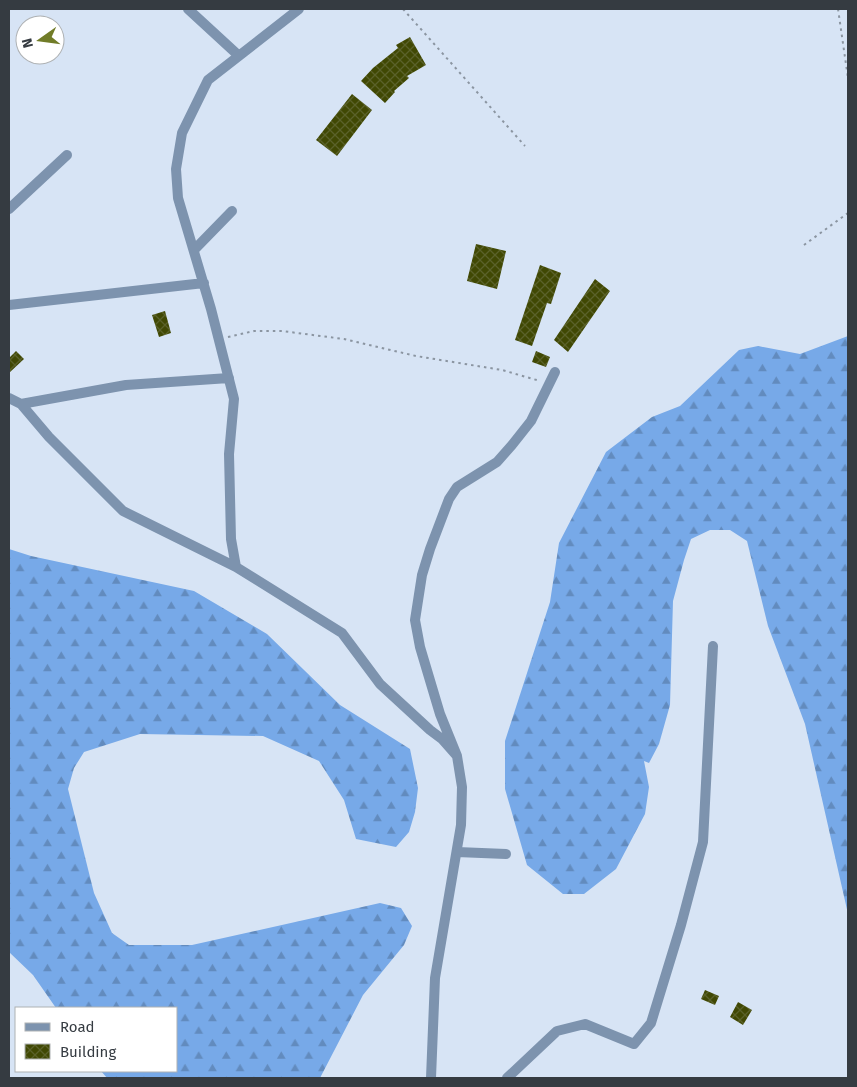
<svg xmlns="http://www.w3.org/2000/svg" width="857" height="1087" font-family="'Fira Sans',sans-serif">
<defs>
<pattern id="forest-firs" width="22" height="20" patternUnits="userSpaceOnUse" patternTransform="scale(1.25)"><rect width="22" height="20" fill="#77a9e8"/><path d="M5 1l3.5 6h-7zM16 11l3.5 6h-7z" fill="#628bbe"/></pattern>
<pattern id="building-cross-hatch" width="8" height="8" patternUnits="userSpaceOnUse" patternTransform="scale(1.25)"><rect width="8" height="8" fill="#404803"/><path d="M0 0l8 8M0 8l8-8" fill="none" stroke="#5a612a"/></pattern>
</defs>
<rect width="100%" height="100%" fill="#d7e4f5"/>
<path fill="url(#forest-firs)" d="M848 336V914L805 724 768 626 747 541 730 530H710L691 539 684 560 673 601 670 705 659 744 649 763 644 761 649 787 645 814 616 869 584 894H563L527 865 505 789V741L550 602 559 543 606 452 652 417 680 406 739 350 758 346 800 354Z
M9 549 31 556 194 591 267 634 340 705 410 749 418 788 415 812 409 832 396 847 356 839 344 800 319 761 263 736 140 734 84 752 74 768 68 789 94 893 112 933 129 945H192L380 903 401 908 412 926 404 945 363 995 320 1078H107L101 1071H176V1008H56L33 975 9 952Z"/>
<path fill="url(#building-cross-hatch)" d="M410 37 426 65 407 76 409 78 394 91 395 92 385 103 361 81 373 68 398 48 396 45Z
M352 94 372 110 337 156 316 140Z
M476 244 506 251 497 289 467 281Z
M540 265 561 273 551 304 547 303 532 346 515 340Z
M595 279 610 291 568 352 554 340Z
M165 311 171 333 159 337 152 315Z
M16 351 24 359 9 373V358Z
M536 351 550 357 546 367 532 362Z
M705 990 719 996 715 1005 701 999Z
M738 1002 752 1010 743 1025 730 1017Z"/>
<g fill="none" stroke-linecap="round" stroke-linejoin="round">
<path stroke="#8b95a1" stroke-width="2" stroke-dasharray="2.5 4" stroke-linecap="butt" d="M403 9 525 146
M838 9 848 78
M804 245 848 213
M228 337 254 331H282L344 339 416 356 502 370 540 381"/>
<path stroke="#7d93ae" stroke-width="10" d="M188 9 238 55
M299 9 208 80 182 133 176 169 178 198 211 309 234 399 229 454 231 539 236 567 342 633 380 684 430 730 442 739 457 756
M9 209 67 155
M194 250 232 211
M9 305 204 283
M9 398 21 404 49 437 123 511 236 567
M21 404 126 385 229 378
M457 852 506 854
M431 1078 435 978 461 825 462 787 457 756 440 714 420 647 415 620 422 575 430 549 449 499 457 487 497 462 512 445 531 421 555 372
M507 1078 557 1031 585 1024 634 1044 651 1023 681 925 703 842 713 646"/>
</g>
<rect width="857" height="1087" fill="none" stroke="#353b41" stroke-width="20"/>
<rect x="15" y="1007" width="162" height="65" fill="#ffffff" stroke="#aeb1b3"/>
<rect x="25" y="1023" width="25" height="8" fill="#7d93ae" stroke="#aeb1b3"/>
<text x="60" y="1032" font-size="15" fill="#353b41">Road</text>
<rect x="25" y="1044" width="25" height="15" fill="url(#building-cross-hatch)" stroke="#aeb1b3"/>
<text x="60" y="1057" font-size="15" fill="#353b41">Building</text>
<g transform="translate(40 40) rotate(256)"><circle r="24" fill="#ffffff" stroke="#aeb1b3"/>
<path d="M0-4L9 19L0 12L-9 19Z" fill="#717c28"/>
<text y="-8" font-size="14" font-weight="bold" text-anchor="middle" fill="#353b41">N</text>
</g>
</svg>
